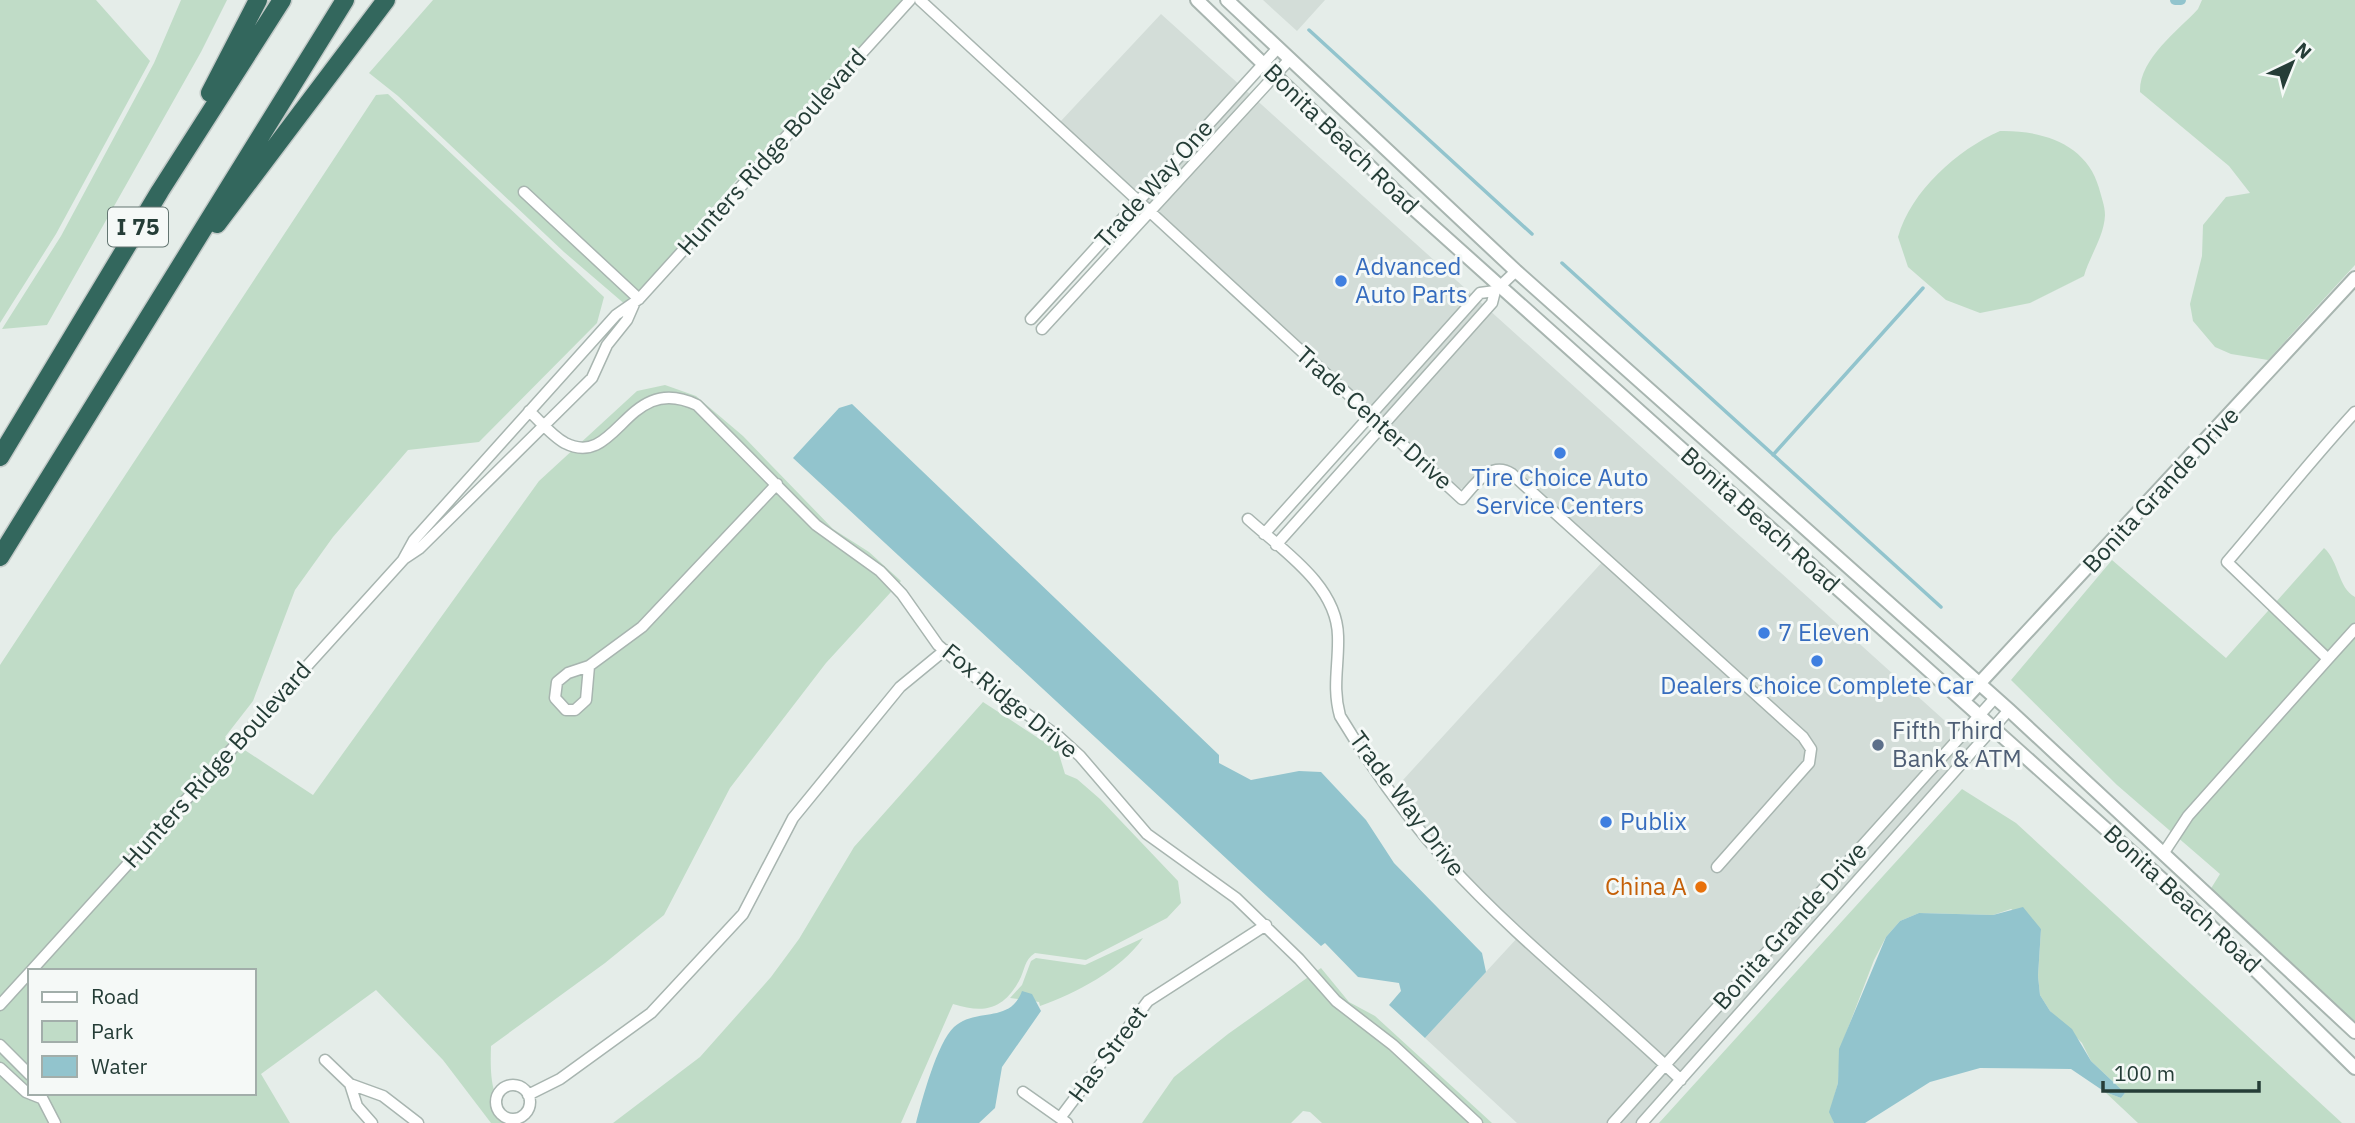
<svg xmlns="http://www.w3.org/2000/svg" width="2355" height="1123" font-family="'IBM Plex Sans',sans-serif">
<rect width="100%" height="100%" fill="#e5ede9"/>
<path fill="#d3ddd8" d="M1263 0H1325L1297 31Z
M1161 14 1975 748 1640 1123H1517L1425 1038 1519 936 1446 859 1392 792 1605 559 1501 472 1489 473 1474 487 1458 489 1373 416 1060 122Z"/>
<path fill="#c0dcc7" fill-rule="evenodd" d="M0 0H96L150 61 56 234 0 323Z
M181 0H227L201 52 47 325 2 329 61 236 154 63Z
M433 0H906L732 185 627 306 564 252 398 96 369 73Z
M2202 0H2355V265L2268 360 2231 354 2215 347 2193 321 2190 304 2202 256 2203 225 2226 197 2250 193 2229 166 2140 92C2139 59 2178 31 2198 9Z
M388 94 604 297 597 323 479 442 408 450 333 537 295 590 253 701 225 737 313 795 539 481 637 391 665 385 696 396 743 436 833 529 869 552 901 581 826 663 730 788 664 915 605 963 491 1046C490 1078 491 1099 512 1123H491L443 1060 376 990 261 1074 290 1123H0V665L376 95ZM30 971H254V1093H30Z
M2000 131C2042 130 2087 144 2099 188 2101 196 2105 206 2105 215 2104 237 2090 255 2084 276L2030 303 1980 313 1946 300 1908 267 1898 237C1911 191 1957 150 2000 131Z
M2324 548C2339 561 2338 588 2355 597V1023L2210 890 2220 874 2117 785 2011 680 2112 560 2226 658Z
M983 702 1058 751 1065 774 1077 779 1100 799 1178 881 1181 903 1167 918 1086 960 1035 953C1024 960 1025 970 1019 981 1002 1011 983 1013 953 1004L901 1123H613L700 1057 771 977 799 939 854 847Z
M1962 789 2016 823 2342 1123H2138L2105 1092 2121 1098 2125 1093 2091 1061 2082 1043 2050 1011 2040 995 2038 976 2041 929 2011 909 1993 915 1919 913 1900 921 1886 937 1874 960 1840 1049 1838 1083 1830 1112 1834 1123H1659Z
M1143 938C1121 970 1076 993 1040 1006L1039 1002 1010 998 1022 985 1031 961 1036 958 1085 965Z
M1321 968 1349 1002 1375 1016 1492 1123H1322L1310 1112 1303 1111 1291 1123H1142L1174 1077 1228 1034Z"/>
<path fill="#92c4cd" d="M852 404 1219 755V763L1251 780 1299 771 1321 772 1366 820 1394 863 1482 953 1486 972 1425 1038 1389 1005 1401 991 1399 983 1358 977 1325 943 1321 946 793 458 839 408Z
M2023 907 2041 929 2038 976 2040 995 2050 1011 2072 1029 2091 1061 2125 1093 2121 1098 2105 1092 2071 1069 1980 1068 1930 1082 1865 1123H1834L1829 1112 1838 1083 1839 1049 1886 937 1900 921 1919 913 1993 915Z
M1022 991 1032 994 1041 1011 1002 1067 995 1108 979 1123H916C922 1100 937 1043 954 1027 976 1007 1010 1024 1022 991Z"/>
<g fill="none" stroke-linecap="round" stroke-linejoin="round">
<path stroke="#92c4cd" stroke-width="3.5" d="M1309 30 1532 234
M1562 263 1941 607
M1773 455 1923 288"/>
<path stroke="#92c4cd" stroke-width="10" d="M2175 0H2181"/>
<g stroke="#a8b5b0" stroke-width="13">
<path id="minor" d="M920 0 1462 499C1475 484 1491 460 1512 474L1803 737 1811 749 1809 763 1717 867
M524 192 639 299
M1031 319 1277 49
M1042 329 1289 60
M529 411C540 421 552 436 565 443 618 470 626 371 697 405L816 525 880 571 902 594 938 645 981 682 1058 736 1080 756 1147 834 1236 898 1299 959 1336 1001 1393 1045 1477 1123
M1248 519C1282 550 1337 585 1338 636 1339 665 1332 687 1340 716 1371 767 1407 818 1447 862 1519 941 1604 1006 1681 1080
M1264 534 1480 293 1495 291
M1276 545 1492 303 1495 291 1516 271
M405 558 420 548 592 378 607 345 627 320 634 304
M2328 659 2355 629
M589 666 642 627 777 484
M589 666 586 700 575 710H566L555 698 557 682 568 673Z
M2163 854 2188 816 2328 659 2227 562C2270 512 2310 461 2355 412
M31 971 403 560 414 540 616 315 639 299 910 0
M0 1005 30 972
M0 1045 30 1075
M325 1060 350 1084 383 1096 418 1123
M0 1068 26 1092 41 1098
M350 1084 357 1106 372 1123
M496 1102a17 17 0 1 1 34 0a17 17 0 1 1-34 0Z
M1023 1092 1067 1123
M40 1094 55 1123
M528 1095 560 1079 651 1013 743 914 793 818 900 687 945 650
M1060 1118 1148 1001 1266 925
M1613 1123 1995 698
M1642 1123 2009 710"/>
</g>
<g stroke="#a8b5b0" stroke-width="16">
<path id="tertiary" d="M1197 0 1415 210 2175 891 2355 1068
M1227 0 1516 271 2009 710 2355 1032
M1964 700 2355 278"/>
</g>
<g stroke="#c2c9c7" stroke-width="21">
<path id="motorway" d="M210 93 258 0
M217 224 386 0
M0 457 160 191 282 0
M0 557 345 0"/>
</g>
<use href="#minor" stroke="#fff" stroke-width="10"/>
<use href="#tertiary" stroke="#fff" stroke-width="12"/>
<use href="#motorway" stroke="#33675d" stroke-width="18"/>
</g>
<g fill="#3f7fe0" stroke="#f5f9f7" stroke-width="2.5">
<circle cx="1341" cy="281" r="7"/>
<circle cx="1560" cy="453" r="7"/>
<circle cx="1764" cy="633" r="7"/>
<circle cx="1817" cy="661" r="7"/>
<circle cx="1606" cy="822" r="7"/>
</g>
<circle fill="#5c6f8a" stroke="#f5f9f7" stroke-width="2.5" cx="1878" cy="745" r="7"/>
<circle fill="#e8710a" stroke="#f5f9f7" stroke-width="2.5" cx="1701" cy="887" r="7"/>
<g text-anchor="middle" stroke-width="6" stroke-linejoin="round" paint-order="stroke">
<rect fill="#f5f9f7" stroke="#637571" stroke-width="2" x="108" y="207.5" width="60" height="39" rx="5"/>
<g font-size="23" font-weight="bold" fill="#253d37">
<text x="138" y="235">I 75</text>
</g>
<g font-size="24" fill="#253d37" stroke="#f5f9f7">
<text transform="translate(1341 139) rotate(44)" y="8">Bonita Beach Road</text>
<text transform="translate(772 152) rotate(-48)" y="8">Hunters Ridge Boulevard</text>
<text transform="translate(1154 184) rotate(-48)" y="8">Trade Way One</text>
<text transform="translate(1374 418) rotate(42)" y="8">Trade Center Drive</text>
<text transform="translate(2161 490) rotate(-47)" y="8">Bonita Grande Drive</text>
<text transform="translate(1760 520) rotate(42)" y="8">Bonita Beach Road</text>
<text transform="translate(1010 701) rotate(39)" y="8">Fox Ridge Drive</text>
<text transform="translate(217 765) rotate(-48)" y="8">Hunters Ridge Boulevard</text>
<text transform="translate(1407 804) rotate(53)" y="8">Trade Way Drive</text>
<text transform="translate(2182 899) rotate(43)" y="8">Bonita Beach Road</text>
<text transform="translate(1790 926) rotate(-48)" y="8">Bonita Grande Drive</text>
<text transform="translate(1108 1054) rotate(-53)" y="8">Has Street</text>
</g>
<g font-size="24" fill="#366cbe" stroke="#f5f9f7" text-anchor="start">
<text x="1355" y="275">Advanced<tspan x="1355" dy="28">Auto Parts</tspan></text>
<text x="1560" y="486" text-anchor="middle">Tire Choice Auto<tspan x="1560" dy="28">Service Centers</tspan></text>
<text x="1778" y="641">7 Eleven</text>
<text x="1817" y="694" text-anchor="middle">Dealers Choice Complete Car</text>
<text x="1620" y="830">Publix</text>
</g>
<g font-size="24" fill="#4e5e75" stroke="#f5f9f7" text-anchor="start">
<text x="1892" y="739">Fifth Third<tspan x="1892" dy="28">Bank &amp; ATM</tspan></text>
</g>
<g font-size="24" fill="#c56008" stroke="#f5f9f7" text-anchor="end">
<text x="1687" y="895">China A</text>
</g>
</g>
<rect x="28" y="969" width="228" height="126" fill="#f5f9f7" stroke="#a2aeaa" stroke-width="2"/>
<rect x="42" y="992" width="35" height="10" fill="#ffffff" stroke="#a2aeaa" stroke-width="2"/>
<text x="91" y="1004" font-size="21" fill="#253d37">Road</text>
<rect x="42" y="1021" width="35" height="21" fill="#c0dcc7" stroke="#a2aeaa" stroke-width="2"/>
<text x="91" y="1039" font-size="21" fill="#253d37">Park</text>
<rect x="42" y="1056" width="35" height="21" fill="#92c4cd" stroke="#a2aeaa" stroke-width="2"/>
<text x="91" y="1074" font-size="21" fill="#253d37">Water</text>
<g transform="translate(2292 63) rotate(43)" stroke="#f5f9f7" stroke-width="5" paint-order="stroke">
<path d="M0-5L12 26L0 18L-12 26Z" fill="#253d37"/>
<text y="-10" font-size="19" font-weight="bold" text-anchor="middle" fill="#253d37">N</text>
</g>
<path d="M2103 1081v10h156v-10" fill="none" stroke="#253d37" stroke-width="3.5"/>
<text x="2114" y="1081" font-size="21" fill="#253d37" stroke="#f5f9f7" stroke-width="5" paint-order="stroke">100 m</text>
</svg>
